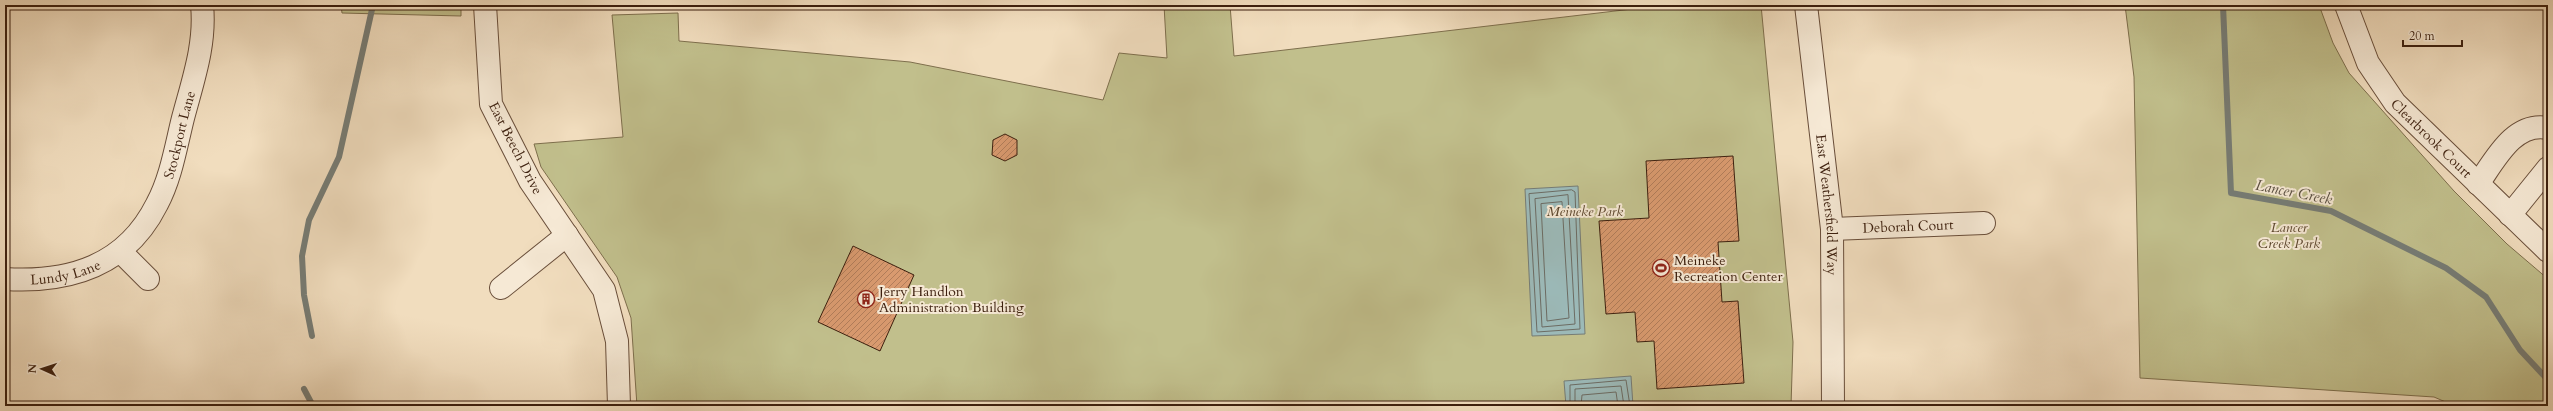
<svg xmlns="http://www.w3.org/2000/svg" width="2553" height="411" font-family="Cardo,serif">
<defs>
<pattern id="building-hatch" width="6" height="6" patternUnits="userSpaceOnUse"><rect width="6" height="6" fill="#d99a6f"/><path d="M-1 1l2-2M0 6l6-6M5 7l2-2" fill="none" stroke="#b17d5a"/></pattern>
</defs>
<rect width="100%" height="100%" fill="#f1ddbe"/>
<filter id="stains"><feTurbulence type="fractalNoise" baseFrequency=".005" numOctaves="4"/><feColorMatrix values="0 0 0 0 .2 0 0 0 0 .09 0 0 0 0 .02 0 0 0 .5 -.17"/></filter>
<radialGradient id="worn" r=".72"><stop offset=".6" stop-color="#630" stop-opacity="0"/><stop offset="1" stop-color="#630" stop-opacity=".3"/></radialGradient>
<path fill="#c1bf8c" stroke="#7e6f4d" d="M341 5H461V16L342 13Z
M1164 5H1230L1234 56 1666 5H1761L1793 342 1791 406H637L631 318 617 277 541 167 534 144 623 137 612 15 678 13 679 41 910 62 1103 100 1119 53 1167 58Z
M2125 5H2319L2333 43 2349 73 2454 191 2507 244 2548 279V406H2455L2434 397 2140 378 2134 77Z"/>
<path fill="#9cbab9" stroke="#767c75" d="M1578 186 1585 334 1532 336 1525 189Z
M1631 376 1633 406H1566L1564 381Z"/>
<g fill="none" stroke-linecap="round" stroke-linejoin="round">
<path stroke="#6c6c64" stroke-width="1" d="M1572 190 1575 192 1580 329 1537 332 1529 194Z
M1568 195 1575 324 1542 327 1535 199Z
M1562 202 1569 318 1547 321 1541 204Z
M1570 406V385L1626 380 1630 406
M1575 406V389L1621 386 1624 406
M1581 406 1582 395 1616 392 1618 406"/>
<path stroke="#767c75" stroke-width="6" d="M2223 5 2231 193 2331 211 2446 268 2486 297 2520 350 2548 380
M312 336 304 295 302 256 309 220 339 157 373 5
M304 389 313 406"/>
</g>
<path fill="url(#building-hatch)" stroke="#3c1f0e" d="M1005 134 1017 140V155L1005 161 992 155 993 140Z
M1733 156 1739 241 1718 242 1722 302 1738 301 1744 383 1657 389 1654 341 1637 342 1635 312 1606 314 1599 221 1649 218 1646 161Z
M853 246 914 275 880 351 818 322Z"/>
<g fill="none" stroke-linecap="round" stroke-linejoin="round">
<g stroke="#694e3a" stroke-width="24">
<g id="minor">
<path d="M485 5 491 104 530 181 604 290 617 341 619 406"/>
<path id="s1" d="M1806 5 1832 229 1833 406"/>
<path id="s2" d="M2346 5 2368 63 2395 103 2548 251"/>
<path d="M2478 184C2495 160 2514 121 2548 128"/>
<path d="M2510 215 2548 168"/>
<path id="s3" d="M1832 229 1984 223"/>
<path d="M121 252 148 279"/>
<path id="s4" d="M5 279C70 283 126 266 157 204 171 178 176 146 183 118 193 80 206 44 202 5"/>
<path d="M501 288 567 235"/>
</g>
</g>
<use href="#minor" stroke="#f6e9d5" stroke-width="22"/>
</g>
<defs>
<g id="stadium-ring" transform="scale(0.9)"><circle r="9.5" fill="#f6e9d5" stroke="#8f2418" stroke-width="1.5"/><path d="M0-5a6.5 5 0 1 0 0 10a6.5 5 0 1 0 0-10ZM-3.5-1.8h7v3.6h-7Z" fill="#8f2418"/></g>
<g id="building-ring" transform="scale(0.9)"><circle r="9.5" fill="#f6e9d5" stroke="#8f2418" stroke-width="1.5"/><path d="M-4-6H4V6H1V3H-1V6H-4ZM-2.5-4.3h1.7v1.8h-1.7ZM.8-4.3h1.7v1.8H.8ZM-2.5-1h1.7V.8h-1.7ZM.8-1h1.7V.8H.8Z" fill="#8f2418"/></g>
</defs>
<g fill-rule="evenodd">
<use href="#stadium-ring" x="1661" y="268"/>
<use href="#building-ring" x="866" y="299"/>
</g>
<g text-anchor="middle" stroke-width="4" stroke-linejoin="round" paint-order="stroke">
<g font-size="14" fill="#3c1f0e" stroke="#f6e9d5">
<text dy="5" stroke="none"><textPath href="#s4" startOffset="254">Stockport Lane</textPath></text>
<text dy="5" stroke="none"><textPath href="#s2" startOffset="161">Clearbrook Court</textPath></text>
<text transform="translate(516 148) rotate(63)" y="5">East Beech Drive</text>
<text dy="5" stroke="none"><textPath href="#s1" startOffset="201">East Weathersfield Way</textPath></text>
<text dy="5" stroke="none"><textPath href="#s3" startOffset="76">Deborah Court</textPath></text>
<text dy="5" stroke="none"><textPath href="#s4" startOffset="61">Lundy Lane</textPath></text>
</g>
<g font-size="14" font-style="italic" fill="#5d472e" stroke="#f6e9d5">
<text x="1585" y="216">Meineke Park</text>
<text x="2289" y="232">Lancer<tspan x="2289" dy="16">Creek Park</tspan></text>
</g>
<g font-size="14" fill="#3c1f0e" stroke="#f6e9d5" text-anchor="start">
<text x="1674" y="265">Meineke<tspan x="1674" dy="16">Recreation Center</tspan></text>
<text x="879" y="296">Jerry Handlon<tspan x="879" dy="16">Administration Building</tspan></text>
</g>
<g font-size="15" font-style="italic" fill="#594e41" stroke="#f6e9d5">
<text transform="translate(2294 192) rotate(11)" y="5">Lancer Creek</text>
</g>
</g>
<rect width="2553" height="411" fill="none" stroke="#f1ddbe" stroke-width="20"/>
<rect x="6" y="6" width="2541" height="399" fill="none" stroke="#3c1f0e" stroke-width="2"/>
<rect x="10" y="10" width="2533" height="391" fill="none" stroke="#3c1f0e"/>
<g transform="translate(42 369) rotate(273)" stroke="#f6e9d5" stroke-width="3" paint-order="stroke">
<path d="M0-3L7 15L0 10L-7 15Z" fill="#3c1f0e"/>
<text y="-6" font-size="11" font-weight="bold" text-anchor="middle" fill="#3c1f0e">N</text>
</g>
<path d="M2403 40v6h59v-6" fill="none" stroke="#3c1f0e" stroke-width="2"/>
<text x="2409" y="40" font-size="12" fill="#3c1f0e" stroke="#f6e9d5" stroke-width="3" paint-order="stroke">20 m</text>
<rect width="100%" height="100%" filter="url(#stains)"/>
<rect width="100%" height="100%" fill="url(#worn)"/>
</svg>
